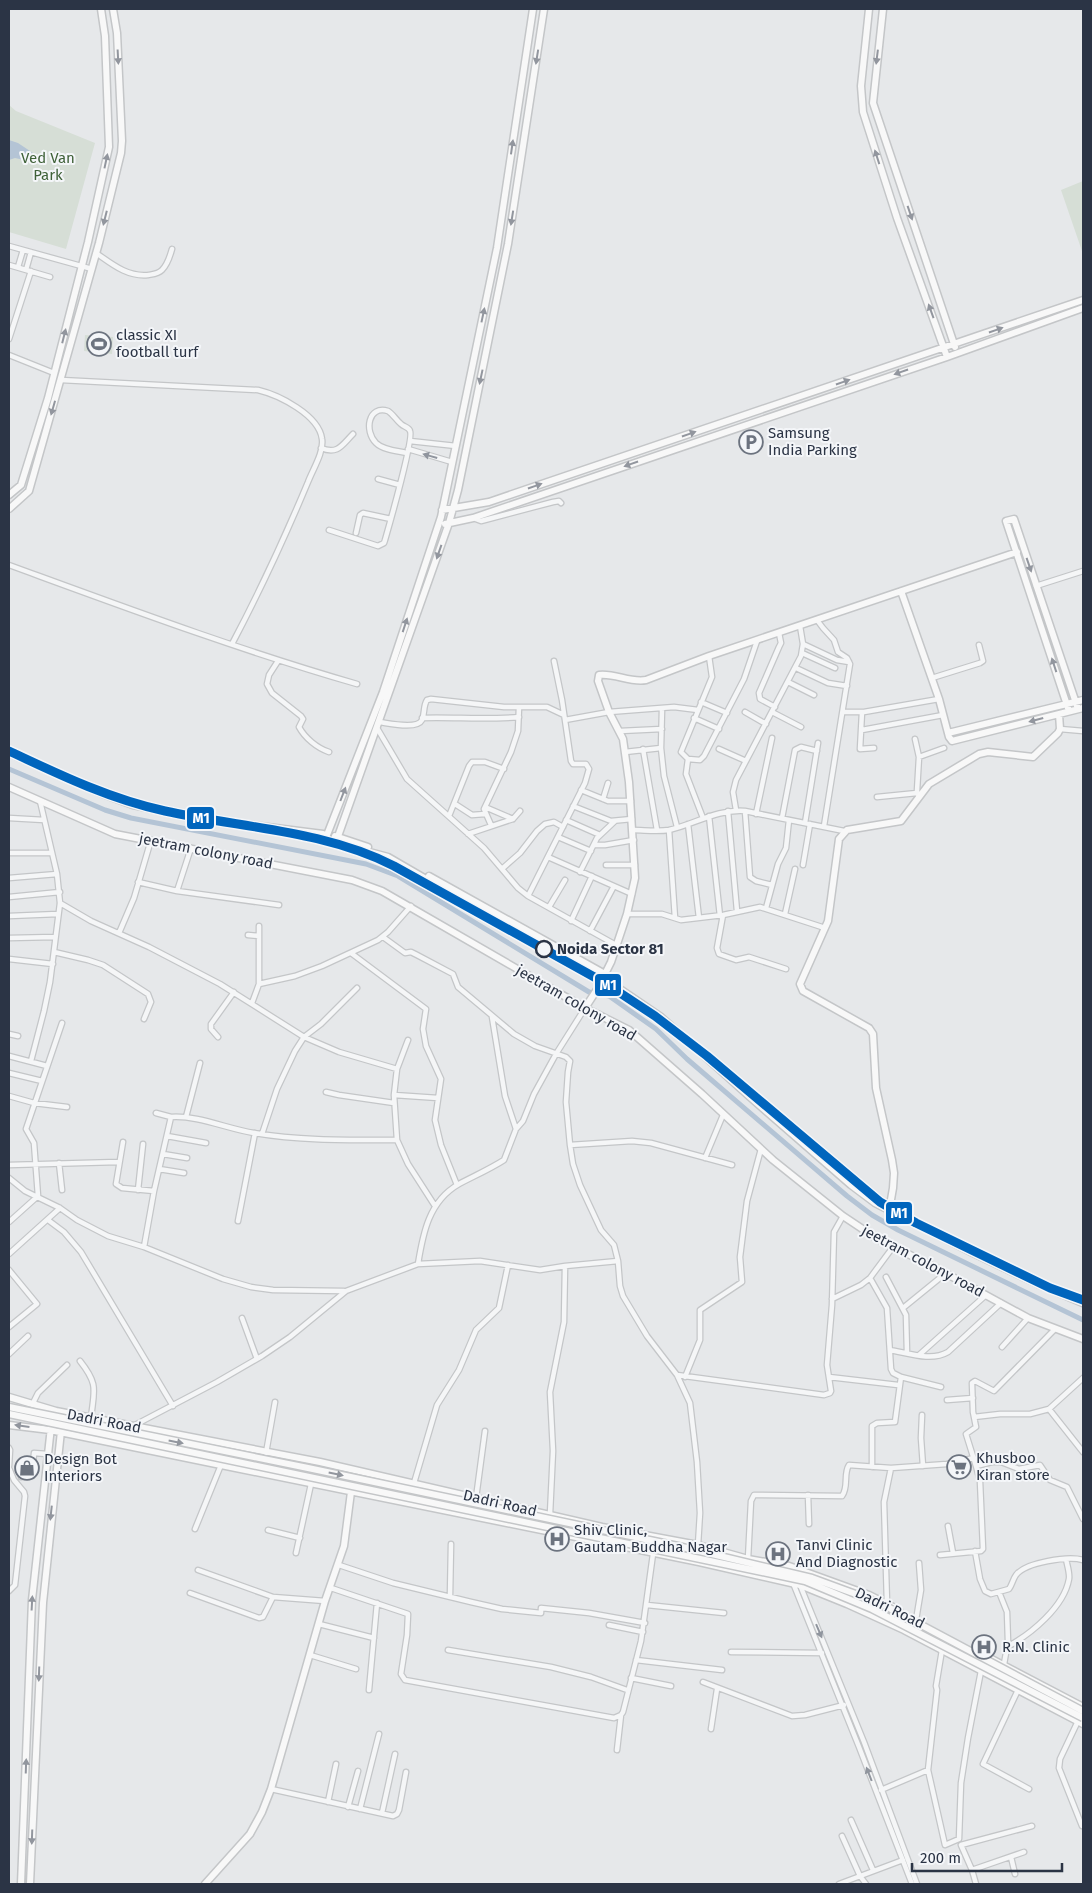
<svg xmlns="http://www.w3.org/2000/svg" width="1092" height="1893" font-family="'Fira Sans',sans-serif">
<rect width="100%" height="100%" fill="#e6e8ea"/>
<path fill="#d6ded6" d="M9 105 16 111 95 143 66 249 9 232Z
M1083 181V254L1061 190Z
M85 335 113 337 112 354 84 351Z"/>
<path fill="#b4c4d5" d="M9 140 18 143 39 157 33 162 15 158 9 160Z"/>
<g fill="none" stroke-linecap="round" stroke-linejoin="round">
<path stroke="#b4c4d5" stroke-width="5" d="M9 769 105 810 131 818 366 864 398 876 589 992 609 996 656 1029 687 1059 847 1196 872 1215 898 1230 1083 1320"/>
<g stroke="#c4c6c8" stroke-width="7">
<path id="street" d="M9 246 92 269
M96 253C112 264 127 277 148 275 154 274 158 274 162 270 168 264 170 256 172 249
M9 265 50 277
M18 267 23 250
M26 270 31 252
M9 339 31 271
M9 355 54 373
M61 380 258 390C279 395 319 415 322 439 324 452 313 469 308 482 285 537 260 591 232 644
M410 441 456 446
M321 448C338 455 342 445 353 434
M408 449 452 462
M378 479 400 485
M473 518 481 521 553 502 559 501 561 503
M329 530 378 546 384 543 385 540C389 526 414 438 410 431 409 427 404 427 401 424 396 420 393 414 388 411 368 405 364 431 376 443 383 450 398 451 407 453
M356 533 360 515 363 513 391 519
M9 565C124 607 239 650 357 684
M1036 586 1083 571
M817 620 823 628 834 640 838 652 847 658 850 664 824 826
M803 644 837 660 849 662
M802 653 835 668
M709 656 712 677 681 752 688 759 700 760 704 756 744 679 757 641
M278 661 269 675 267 684 272 693 301 716 303 719 299 727C305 738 317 748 329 752
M796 668 828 683 847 686
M932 678 980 663 983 661 979 645
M788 682 814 695
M701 702 727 713
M775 707 760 699 759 693 779 647 781 643 779 633
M745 712 766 724
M772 712 801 727
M844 712H864L939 699
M862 712 860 749 874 748
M422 718C455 717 486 720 519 717
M694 718 719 729
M565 720 609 712 674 707 698 710
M379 722C388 723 417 730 422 720 425 713 423 706 427 700L431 699 504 707H547L564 715
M377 728 407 779 484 848 518 888 528 896 616 945
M1060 729 1083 731
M862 730 943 715
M620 731 662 729
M915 739 919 757 917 791 919 797
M661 748 662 709
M643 749 657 830
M719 749 746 761
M625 752 661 748 664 776 677 827
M919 757 944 748
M688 759 686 774 703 818
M581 790 608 801H631
M877 797 917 793
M603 799 608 783
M455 804 472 815 485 814
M573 806 611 821 632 819
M485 807 513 819
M736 810 733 792 736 780 801 656 803 644 800 626
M728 811 737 911
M745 811 750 877 756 881 772 885
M756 814 772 738
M449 816 469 766 472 762H485L504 769
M709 816 720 916
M9 818 44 820
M782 818 795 750 801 747 817 751
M566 820 600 835
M805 823 818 743
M688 824 699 918
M491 825 484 809 511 752 518 731 519 707
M633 830C644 830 657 832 669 830 695 824 717 809 745 811L844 831
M669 830 675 918
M468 834 513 819 520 811
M558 837 591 851
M594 845H605L634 840
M9 853H51
M548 857 632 894
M606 865H635
M803 865 810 824
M503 868 520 853 537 831 545 824 554 822 563 827
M580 872 597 838 615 821
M9 878 57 874
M138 882 177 891 279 905
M177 891 191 848
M528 896 585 783 589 769 586 764H573L571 761 562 700 554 661
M9 897 60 892
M60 903 91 921 149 947 220 984 304 1037 339 1052 397 1069
M549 907 565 880
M766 908 778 864 786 848 789 820
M627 914H662L681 920 723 915 760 907 825 928
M785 914 795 869
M723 915 717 948 719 954 736 960 749 957 786 969
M9 916 58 914
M571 921 592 876
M590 931 614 886
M119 933 134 898 151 840
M248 935 259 936
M383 937 405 953 411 952 417 955 453 974 458 987 514 1034 535 1046 566 1057 570 1061 568 1072 566 1102 570 1145 573 1164 580 1185 601 1230 614 1245 618 1261 620 1286 623 1296 647 1336 677 1375 690 1403 697 1462 700 1513 698 1545
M9 938 55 937
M54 952 88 960 103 965 148 994 151 1002 144 1019
M351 953 426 1009 423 1029 426 1046 441 1079 435 1120 441 1145 457 1185
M9 959 53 964
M259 984V926
M252 1003 259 984 295 976 322 966 378 940 388 932 411 906
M492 1017 505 1096 516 1129
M9 1034 18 1036
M218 1037 211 1029V1024L234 992
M9 1056 47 1066
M31 1061 44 1011 50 982 60 903 57 874 40 801
M9 1073 42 1081
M326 1092 339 1095 394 1103
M394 1095 397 1069 408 1040
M9 1096 34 1103 67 1107
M156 1113 171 1117
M186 1117 200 1063
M262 1134 277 1089 295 1051 304 1037 321 1024 357 988
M167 1136 206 1143
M123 1142 116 1184 122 1188 154 1191
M570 1145 632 1141 651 1143 732 1165
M163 1154 187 1158
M705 1158 723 1115
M59 1163 62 1190
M9 1165 118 1162
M159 1169 184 1173
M9 1178 25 1191 60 1208 77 1220 108 1236 144 1247 223 1279 251 1287 273 1290 344 1291
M138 1190 143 1144
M435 1206 408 1164 397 1140 394 1095 438 1098
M48 1220 64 1232 81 1252 173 1406
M238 1221 255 1133
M9 1222 38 1196 34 1143 26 1129 62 1023
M144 1247 154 1191 171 1117C197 1115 228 1129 254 1133 301 1141 350 1140 397 1140
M9 1254 60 1208
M418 1264 480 1261 540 1270 565 1266 618 1261
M9 1270 37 1304 9 1327
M886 1277 906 1315 907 1353
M870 1278 887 1308 891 1369 893 1373 901 1377 895 1422 877 1423 872 1426V1467
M832 1299 861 1285 870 1278 893 1247
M903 1308 946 1273
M242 1318 257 1359
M1002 1347 1028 1318
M890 1350C908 1353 931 1362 948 1352L1001 1303
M9 1354 28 1336
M919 1355 986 1295
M80 1361C99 1385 94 1390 91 1418
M677 1375 824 1395 830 1393 831 1391 827 1365 832 1305 834 1232 843 1216
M685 1377 700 1340V1310L742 1282 740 1257 747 1201 761 1149
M829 1377 898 1385
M901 1377 941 1387
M947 1400 973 1398
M35 1405 34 1401 38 1393 67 1365
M1049 1409 1083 1378
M922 1415 921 1438 923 1466
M974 1417 1000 1414H1030L1049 1409 1083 1452
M133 1426 217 1382 262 1356 290 1337 346 1291 418 1264C423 1233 429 1201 459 1184 474 1176 490 1169 504 1160L516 1129 523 1121 534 1094 556 1054 585 1008
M9 1448 10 1450 9 1466
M266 1453 275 1402
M976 1466 966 1434 976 1427 973 1412 972 1383 975 1381 994 1391 1055 1329
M9 1468 14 1480 24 1492 25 1496 15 1585 9 1591
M21 1477 32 1476 34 1453 47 1454
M414 1483 437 1405 459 1370 476 1330 499 1308 508 1265
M808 1495 809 1524
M476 1498 485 1431
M550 1514 553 1451 550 1392 564 1322 565 1266
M948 1526 953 1553
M195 1529 221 1465
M268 1530 300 1538
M975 1551 980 1579 985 1591 991 1594 1009 1589C1012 1585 1013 1579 1016 1575 1026 1562 1068 1556 1083 1560
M296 1553 311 1484
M940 1555 981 1551 983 1549 980 1481 976 1466 992 1462H1001L1019 1469 1040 1465 1050 1480 1067 1487 1083 1519
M748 1559 751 1501 754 1495 842 1496C849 1487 843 1474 849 1465L891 1468 947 1464 974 1458
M339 1565 393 1583 471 1602 502 1609 541 1613V1608L589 1613 645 1623
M198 1570 273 1597
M793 1583 859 1747 912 1884
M800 1585 864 1742 917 1884
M331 1588 408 1614 407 1635 401 1674 405 1680 614 1718 621 1715 623 1712 641 1641 653 1554
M999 1592 1007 1612 1008 1642 1004 1664
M190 1593 259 1618 263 1617 273 1597 325 1601
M450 1596 451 1544
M887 1603 884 1502 891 1468
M647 1605 724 1613
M916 1620 921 1590 919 1563
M319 1624 374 1638
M609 1625 643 1632
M1007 1647C1031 1634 1064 1607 1069 1579 1070 1573 1067 1565 1066 1559
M448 1650 551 1667 591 1677 627 1690
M731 1652 822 1653
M310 1655 356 1669
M636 1660 722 1670
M631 1678 671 1686
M703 1682 792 1716 805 1715 844 1705
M369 1690 377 1603
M1018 1690 983 1764 1029 1789
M1078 1721 1060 1759 1059 1768 1082 1826
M711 1729 717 1689
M617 1750 621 1715
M928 1770 937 1690 936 1686 942 1650
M271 1789 393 1816 397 1814 399 1810 406 1772
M881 1790 928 1770 945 1845 959 1839 961 1783 968 1738 981 1671
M328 1802 336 1764
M348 1807 358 1771
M360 1809 379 1734
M382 1813 395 1754
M851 1820 873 1870
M842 1836 860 1876 866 1884
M1011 1857 1015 1874
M972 1870 1024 1852
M839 1884 903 1860
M976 1884 972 1870 961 1845 1032 1826"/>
</g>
<g stroke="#c4c6c8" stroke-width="9">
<path id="secondary" d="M869 9 861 86 863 112 897 218 947 357
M883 9 873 103 955 347
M9 495 21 485 48 398 88 242 109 147 105 36 101 9
M9 509 29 491 99 243 121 153 122 141 117 33 113 9
M442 510 489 502 1083 300
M445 524 473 518 947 357 1083 308
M901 591 939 699 949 737 952 741 1083 708
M1069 711 1006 521 1014 519 1078 709
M948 733 1083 700
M9 753 103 794 133 805 198 818 323 834
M9 787 115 834 352 880 382 891 585 1008 629 1030 702 1094 773 1160 843 1216 876 1238 938 1269 1028 1318 1083 1339
M321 834 325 840 388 857 607 984 614 985 661 1017 750 1097 851 1185 875 1203 973 1253 1038 1284 1083 1303
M335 836 368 847
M325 840 383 692 441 517 497 248 533 9
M336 842 449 523 458 490 508 244 544 9
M429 876 605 974 612 978 614 985
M585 1008 598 988 611 962 627 914 635 878 629 782 623 739 609 712 598 681 599 675C615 673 630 683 646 680L709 656 1017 552
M889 1211 893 1188 894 1173 892 1160 876 1088 873 1034 869 1028 803 991 800 984 828 921 839 839 847 830 901 821 929 784 979 754 988 752 1033 757 1058 733 1060 729 1059 714
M9 1397 56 1411 320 1462 602 1527 698 1545 748 1559 789 1566 869 1595 899 1610
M9 1425 50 1430 221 1465 699 1562 800 1585 847 1604 904 1630 1083 1724
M980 1653 1083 1707
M21 1884 32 1600 51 1427
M30 1884 43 1603 61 1431
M205 1884 250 1834 262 1812 271 1789 325 1601 344 1546 351 1492"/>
</g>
<use href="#street" stroke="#f5f6f7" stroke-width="4.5"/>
<use href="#secondary" stroke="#f8f8f8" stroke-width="6"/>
<g stroke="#c4c6c8" stroke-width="9" stroke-linecap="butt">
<path id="secondary-bridge" d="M9 1407 308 1468 678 1546 812 1578 880 1603 1083 1711
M9 1414 805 1581 872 1609 1083 1718"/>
</g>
<use href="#secondary-bridge" stroke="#f8f8f8" stroke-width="6"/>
<g stroke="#f4f6f9" stroke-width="12">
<path id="metro-1" d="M9 751C60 775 110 799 165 811 242 828 323 830 394 866L605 983 655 1016 707 1056 880 1202 916 1223 1050 1288 1083 1300"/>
</g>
<use href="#metro-1" stroke="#0065bd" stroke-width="9"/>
</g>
<defs><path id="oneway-solid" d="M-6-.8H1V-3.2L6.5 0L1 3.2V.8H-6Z" transform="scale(1.25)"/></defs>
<g fill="#92969e">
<use href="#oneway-solid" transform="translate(118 57) rotate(87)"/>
<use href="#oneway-solid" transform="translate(537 57) rotate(99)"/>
<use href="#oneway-solid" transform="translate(877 57) rotate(97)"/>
<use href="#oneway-solid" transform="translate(512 147) rotate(-82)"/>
<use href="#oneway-solid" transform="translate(877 157) rotate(-108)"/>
<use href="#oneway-solid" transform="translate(106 161) rotate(-78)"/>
<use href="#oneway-solid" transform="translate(910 213) rotate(71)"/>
<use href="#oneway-solid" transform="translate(105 218) rotate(104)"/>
<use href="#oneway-solid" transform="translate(512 218) rotate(99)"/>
<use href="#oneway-solid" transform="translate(931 311) rotate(-110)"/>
<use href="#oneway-solid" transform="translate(483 315) rotate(-78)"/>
<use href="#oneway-solid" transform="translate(996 330) rotate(-19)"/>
<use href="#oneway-solid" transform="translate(64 336) rotate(-76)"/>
<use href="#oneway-solid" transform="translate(901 372) rotate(161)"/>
<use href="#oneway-solid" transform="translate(481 377) rotate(102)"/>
<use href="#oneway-solid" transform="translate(843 382) rotate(-19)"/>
<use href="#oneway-solid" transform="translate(53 408) rotate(106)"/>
<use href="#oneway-solid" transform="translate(689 434) rotate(-19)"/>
<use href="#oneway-solid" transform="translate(631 464) rotate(161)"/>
<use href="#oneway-solid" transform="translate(535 486) rotate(-19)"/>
<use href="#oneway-solid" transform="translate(439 552) rotate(109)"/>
<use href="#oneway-solid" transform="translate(1029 565) rotate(71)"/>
<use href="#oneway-solid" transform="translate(405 625) rotate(-72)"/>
<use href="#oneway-solid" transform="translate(1054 665) rotate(-108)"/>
<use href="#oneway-solid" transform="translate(1036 720) rotate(165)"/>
<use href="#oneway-solid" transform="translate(343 794) rotate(-69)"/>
<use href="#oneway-solid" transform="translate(22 1426) rotate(-172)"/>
<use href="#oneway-solid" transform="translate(176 1442) rotate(11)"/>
<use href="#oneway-solid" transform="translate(336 1474) rotate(12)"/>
<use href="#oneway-solid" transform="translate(51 1513) rotate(96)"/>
<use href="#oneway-solid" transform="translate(32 1603) rotate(-87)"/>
<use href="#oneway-solid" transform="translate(39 1674) rotate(92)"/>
<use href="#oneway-solid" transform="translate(26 1766) rotate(-88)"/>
<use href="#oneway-solid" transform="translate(32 1837) rotate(92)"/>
</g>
<g fill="#90959e">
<use href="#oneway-solid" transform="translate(430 456) rotate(-164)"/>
<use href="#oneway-solid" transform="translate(819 1631) rotate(67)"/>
<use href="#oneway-solid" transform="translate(869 1774) rotate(-111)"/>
</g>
<defs>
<g id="stadium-ring" transform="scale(1.25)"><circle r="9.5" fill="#f4f6f9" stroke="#6c737f" stroke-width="1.5"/><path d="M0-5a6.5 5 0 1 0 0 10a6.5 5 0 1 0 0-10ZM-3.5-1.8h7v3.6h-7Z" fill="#6c737f"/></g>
<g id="parking-ring" transform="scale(1.25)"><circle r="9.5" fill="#f4f6f9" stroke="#6c737f" stroke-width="1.5"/><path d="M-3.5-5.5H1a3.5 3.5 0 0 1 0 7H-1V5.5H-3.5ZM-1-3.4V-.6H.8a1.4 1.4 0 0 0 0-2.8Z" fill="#6c737f"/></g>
<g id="supermarket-ring" transform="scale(1.25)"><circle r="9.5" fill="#f4f6f9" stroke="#6c737f" stroke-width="1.5"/><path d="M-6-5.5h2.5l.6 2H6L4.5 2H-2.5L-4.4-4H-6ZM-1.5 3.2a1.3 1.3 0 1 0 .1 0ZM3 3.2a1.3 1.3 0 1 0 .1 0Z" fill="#6c737f"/></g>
<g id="shop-ring" transform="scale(1.25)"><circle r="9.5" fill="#f4f6f9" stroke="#6c737f" stroke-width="1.5"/><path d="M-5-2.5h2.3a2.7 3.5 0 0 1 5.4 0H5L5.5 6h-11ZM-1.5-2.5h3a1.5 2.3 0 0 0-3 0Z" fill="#6c737f"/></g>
<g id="hospital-ring" transform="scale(1.25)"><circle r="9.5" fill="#f4f6f9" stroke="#6c737f" stroke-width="1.5"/><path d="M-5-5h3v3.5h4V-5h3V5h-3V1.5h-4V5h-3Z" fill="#6c737f"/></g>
</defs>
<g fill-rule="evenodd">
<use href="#stadium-ring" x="99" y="344"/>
<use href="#parking-ring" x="751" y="442"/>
<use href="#supermarket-ring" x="959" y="1467"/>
<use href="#shop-ring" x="27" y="1468"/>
<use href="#hospital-ring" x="557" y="1539"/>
<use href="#hospital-ring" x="778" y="1554"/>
<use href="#hospital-ring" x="984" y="1647"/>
</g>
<circle fill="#f4f6f9" stroke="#2b3445" stroke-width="2.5" cx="544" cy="949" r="8"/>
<g text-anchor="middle" stroke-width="4" stroke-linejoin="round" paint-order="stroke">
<g font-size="15" fill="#3f6138" stroke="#f4f6f9">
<text x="48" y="163">Ved Van<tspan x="48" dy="17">Park</tspan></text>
</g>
<g font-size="15" fill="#2b3445" stroke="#f4f6f9" text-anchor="start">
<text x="116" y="340">classic XI<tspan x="116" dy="17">football turf</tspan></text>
<text x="768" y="438">Samsung<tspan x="768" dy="17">India Parking</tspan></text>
<text x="976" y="1463">Khusboo<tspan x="976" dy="17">Kiran store</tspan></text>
<text x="44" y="1464">Design Bot<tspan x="44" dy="17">Interiors</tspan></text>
<text x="574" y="1535">Shiv Clinic,<tspan x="574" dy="17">Gautam Buddha Nagar</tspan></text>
<text x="796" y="1550">Tanvi Clinic<tspan x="796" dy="17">And Diagnostic</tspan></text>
<text x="1002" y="1652">R.N. Clinic</text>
</g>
<g font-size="15" fill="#2b3445" stroke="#f4f6f9">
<text transform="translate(206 851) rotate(11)" y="5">jeetram colony road</text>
<text transform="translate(576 1003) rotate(30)" y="5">jeetram colony road</text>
<text transform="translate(923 1261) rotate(28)" y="5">jeetram colony road</text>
<text transform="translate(104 1421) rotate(11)" y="5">Dadri Road</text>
<text transform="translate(500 1503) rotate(13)" y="5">Dadri Road</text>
<text transform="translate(890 1608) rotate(26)" y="5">Dadri Road</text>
</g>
<g font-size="15" font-weight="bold" fill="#2b3445" stroke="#f4f6f9" text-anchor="start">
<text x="557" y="954">Noida Sector 81</text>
</g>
</g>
<g stroke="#f4f6f9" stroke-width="2">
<rect x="186" y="806" width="29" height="24" rx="5" fill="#0065bd"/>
<rect x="594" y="973" width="28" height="24" rx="5" fill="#0065bd"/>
<rect x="885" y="1201" width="28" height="24" rx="5" fill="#0065bd"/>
</g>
<g font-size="14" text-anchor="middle" font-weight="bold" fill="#fff">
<text x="201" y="823">M1</text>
<text x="608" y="990">M1</text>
<text x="899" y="1218">M1</text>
</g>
<rect width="1092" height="1893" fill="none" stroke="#2b3445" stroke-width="20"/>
<path d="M912 1863v8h150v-8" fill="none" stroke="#2b3445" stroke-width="2.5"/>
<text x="920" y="1863" font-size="15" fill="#2b3445" stroke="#f4f6f9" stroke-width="4" paint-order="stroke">200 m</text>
</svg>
